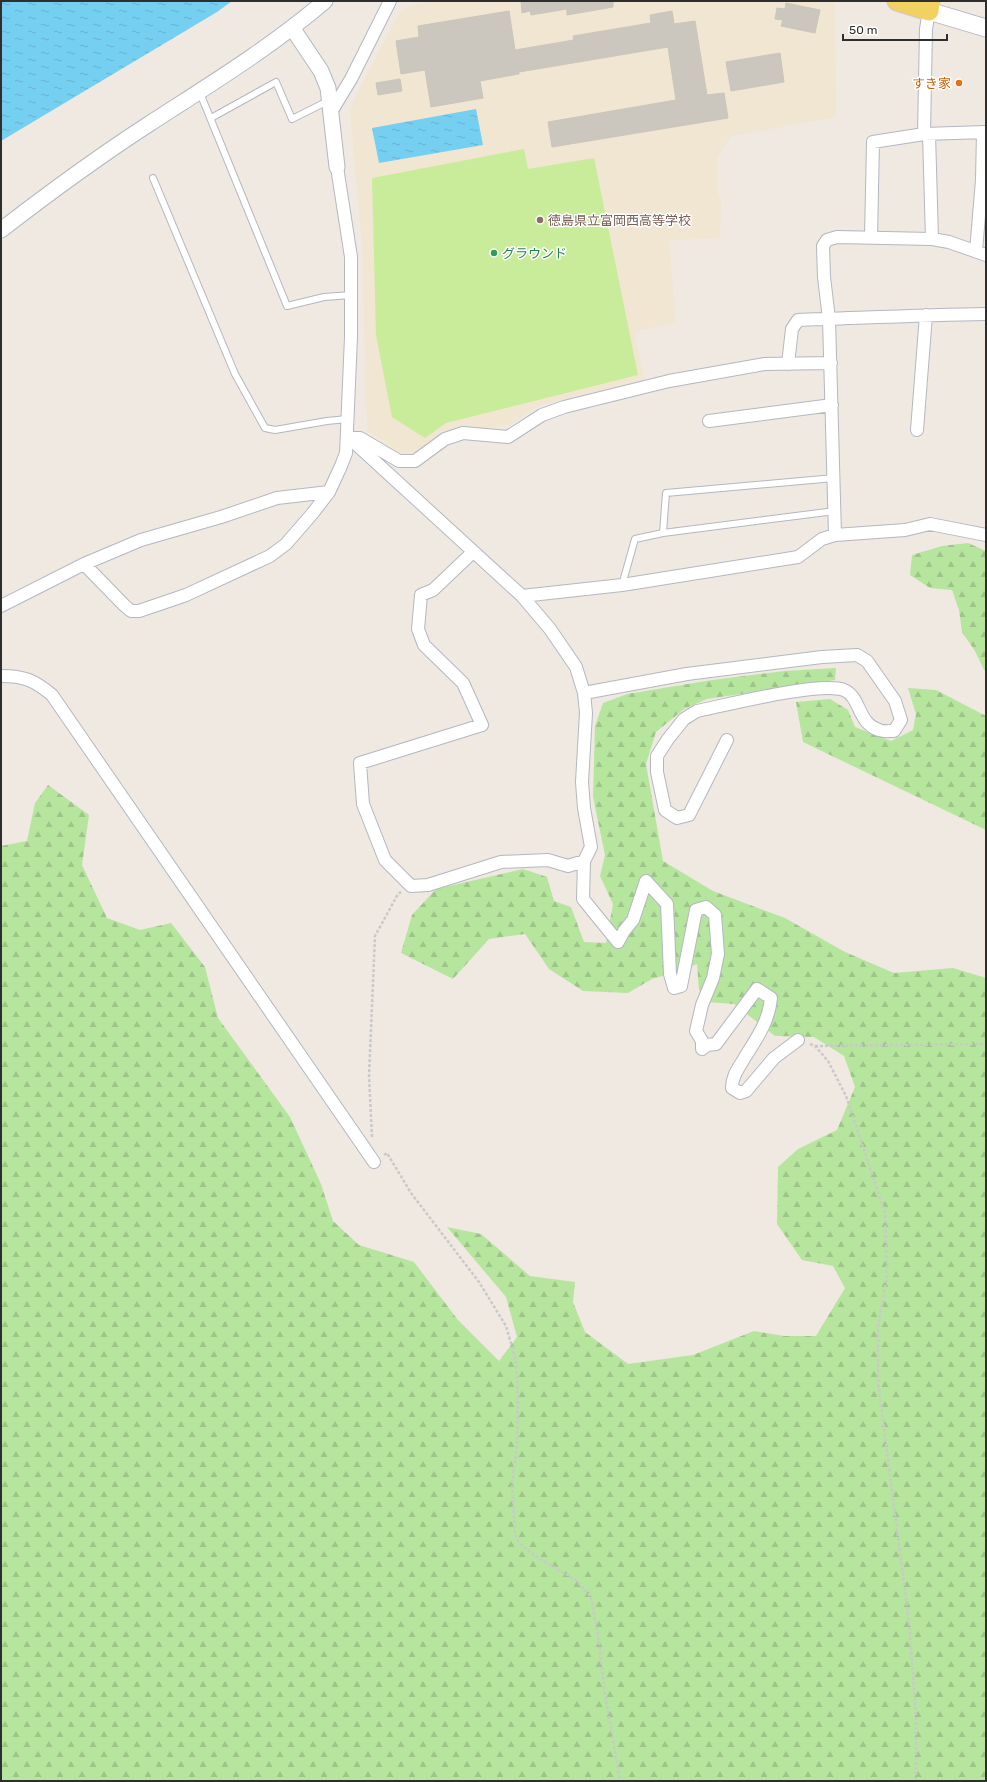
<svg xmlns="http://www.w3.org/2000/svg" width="987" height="1782" font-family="Rubik,'Noto Sans JP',sans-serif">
<defs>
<pattern id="forest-firs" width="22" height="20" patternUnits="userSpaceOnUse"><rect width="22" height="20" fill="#b6e59e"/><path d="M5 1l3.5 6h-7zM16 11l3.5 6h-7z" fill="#9dc588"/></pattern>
<pattern id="water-ripples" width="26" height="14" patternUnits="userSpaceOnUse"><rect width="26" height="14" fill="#75cff0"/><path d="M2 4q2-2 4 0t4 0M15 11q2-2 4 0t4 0" fill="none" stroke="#66b2ce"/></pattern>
</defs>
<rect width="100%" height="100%" fill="#efe9e1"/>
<path fill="#f0e6d1" d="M435 1H835L836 117 732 136 717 156V191L721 202 720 238 669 240 676 323 640 330 635 335 645 380 539 405 512 424 487 429 464 427 425 450 401 454 367 430 362 245 350 111 357 93 401 10 417 4Z"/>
<path fill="url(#forest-firs)" d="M968 543 986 551V671L984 670 975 651 962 632 959 610 952 590 930 588 910 575 912 555 942 546Z
M836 668 835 680 707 699 684 709 656 732 646 764 663 861 713 891 785 918 845 952 894 973 953 968 986 978V1781H1V846L27 841 35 803 48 785 89 815 82 865 107 918 140 930 171 923 205 967 218 1018 290 1117 321 1184 333 1221 359 1245 414 1262 458 1320 499 1361 517 1337 506 1297 447 1227 481 1234 530 1276 575 1282 573 1302 585 1332 628 1364 693 1355 754 1331 784 1336H816L845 1288 833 1266 802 1260 777 1224 778 1167 798 1149 837 1130 855 1087 844 1056 814 1037 775 1036 734 1004 706 1002 699 990 697 964 680 971 652 979 628 993 583 991 549 969 525 934 489 939 453 979 401 953 412 915 436 889 523 869 547 877 554 901 571 907 584 942 606 943 613 904 600 876 605 855 593 797 595 726 603 703 627 694 712 680 784 671Z
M908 688 936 690 986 716V830L803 742 796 702 830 699 848 710 855 727 891 741 913 730 916 714Z"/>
<path fill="#c9ec9a" d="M524 149 528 169 594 158 638 375 446 423 425 438 392 417 376 335 372 178Z"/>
<path fill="url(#water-ripples)" d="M1 1H232L217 12 1 141Z
M476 109 483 145 379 163 372 128Z"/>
<path fill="#cbc7bf" stroke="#cbc5ba" d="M521 1H613V7L567 15V9L531 15 530 11 522 13Z
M786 3 820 10 815 33 781 26 783 20 775 19 777 8 785 9Z
M509 11 515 50 574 40 573 36 651 23 650 15 672 11 674 24 695 21 707 95 724 93 728 118 552 147 548 122 676 100 668 47 519 72V74L480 81 483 98 431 107 425 70 401 74 396 41 419 37 418 26Z
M780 53 784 82 731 91 726 62Z
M400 79 402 91 378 95 376 83Z"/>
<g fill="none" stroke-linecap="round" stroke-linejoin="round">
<g stroke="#b4b7c1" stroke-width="8">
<path id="service" d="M200 93 287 306 324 297 351 295
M211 118 276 82 292 119 328 101
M153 178 235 374 265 428 275 430 327 421 347 419
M663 533 666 493 834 478
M622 585 635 539 663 533 835 511"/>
</g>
<g stroke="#b4b7c1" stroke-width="14">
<path id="minor" d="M331 112 351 79 390 1
M924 134 926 29 929 11
M929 134 932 239
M871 238 873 142 924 134 986 132
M976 251 982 180 983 132
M788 364 792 329 798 320C860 318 923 315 986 314
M709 421 832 405
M917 430 926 315
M347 435 353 438 357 445 522 596 550 629 576 667 584 693 586 713 582 782 584 808 591 847 584 861 583 899 618 942 624 931 633 920 646 881 667 904 670 974 674 988 681 986 696 910 706 907 715 915 718 954 713 978 702 1005 696 1031 702 1041V1049L707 1045 716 1044 757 989 771 998C769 1021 757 1038 745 1057 739 1068 732 1075 732 1088L740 1093 746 1091 774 1058 798 1040
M353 438H360L399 461H415L445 439 463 433 508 437 542 415 564 407 669 381 765 364 831 363
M835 535 829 319 824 277 823 246 827 240 837 237 932 239 949 242 986 255
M473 552 433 590 421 595 418 629 424 645 463 683 482 725 360 763 363 804 385 860 411 886 428 885 501 862 548 860 568 866 584 861
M84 564 124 605 131 611H139L186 595 270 556 286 544 312 514 329 492 341 466 346 453 351 337V257L337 167
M522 596 622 585 798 557 822 539 835 535 905 530 930 524 986 535
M1 606 84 564 141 540 221 517 277 498 329 492
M1 676C24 676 34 680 52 695L374 1162
M584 693 687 674 822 657 857 655 867 661 895 701 901 720 894 731C890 731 883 732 879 730 857 723 861 697 844 690 821 681 726 705 697 711L684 719 668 739 657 756V772L665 810 677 818 689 815 727 740"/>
</g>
<g stroke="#b4b7c1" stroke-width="17">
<path id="tertiary" d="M293 29 321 71 328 88 337 167
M1 230C49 193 98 157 149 124 209 85 270 48 325 1"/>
</g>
<g stroke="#b4b7c1" stroke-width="19">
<path id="secondary" d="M929 11 986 28"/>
</g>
<g stroke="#c9c9c9" stroke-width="21">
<path id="primary" d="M897 1 929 11 930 1"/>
</g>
<path stroke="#c9c9c9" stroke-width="2.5" stroke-dasharray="3 2" stroke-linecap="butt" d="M810 1044 815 1046 828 1061 846 1096 885 1213 887 1276 878 1327V1382L909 1622 916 1716V1781
M815 1046 986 1044
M372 1137 369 1076 375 936 398 894 401 892
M384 1155 387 1153 411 1193 479 1282 506 1326 516 1361 518 1397 517 1447 512 1483 515 1535 519 1543 535 1556 576 1580 591 1597 598 1635 605 1694 620 1781"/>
<use href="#service" stroke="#fff" stroke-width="6"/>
<use href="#minor" stroke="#fff" stroke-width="12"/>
<use href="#tertiary" stroke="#fff" stroke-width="15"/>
<use href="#secondary" stroke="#fff" stroke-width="17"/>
<use href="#primary" stroke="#f2d163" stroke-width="19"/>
</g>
<circle fill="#e8710a" stroke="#fff" stroke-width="1.5" cx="959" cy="83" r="4"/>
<circle fill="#8d6e63" stroke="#fff" stroke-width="1.5" cx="540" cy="220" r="4"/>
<circle fill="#2e9e5b" stroke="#fff" stroke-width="1.5" cx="494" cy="253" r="4"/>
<g text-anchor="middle" stroke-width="3" stroke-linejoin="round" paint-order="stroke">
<g font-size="13" fill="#c56008" stroke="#fff" text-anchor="end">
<text x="951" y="88">すき家</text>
</g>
<g font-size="13" fill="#785e54" stroke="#fff" text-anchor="start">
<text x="548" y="225">徳島県立富岡西高等学校</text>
</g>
<g font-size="13" fill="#27864d" stroke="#fff" text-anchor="start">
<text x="502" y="258">グラウンド</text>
</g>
</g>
<rect width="987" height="1782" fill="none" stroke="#2e2e2e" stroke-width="4"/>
<path d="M843 34v6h104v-6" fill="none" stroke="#2e2e2e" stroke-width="2"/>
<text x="849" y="34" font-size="12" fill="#2e2e2e" stroke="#ffffff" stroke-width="3" paint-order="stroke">50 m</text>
</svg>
